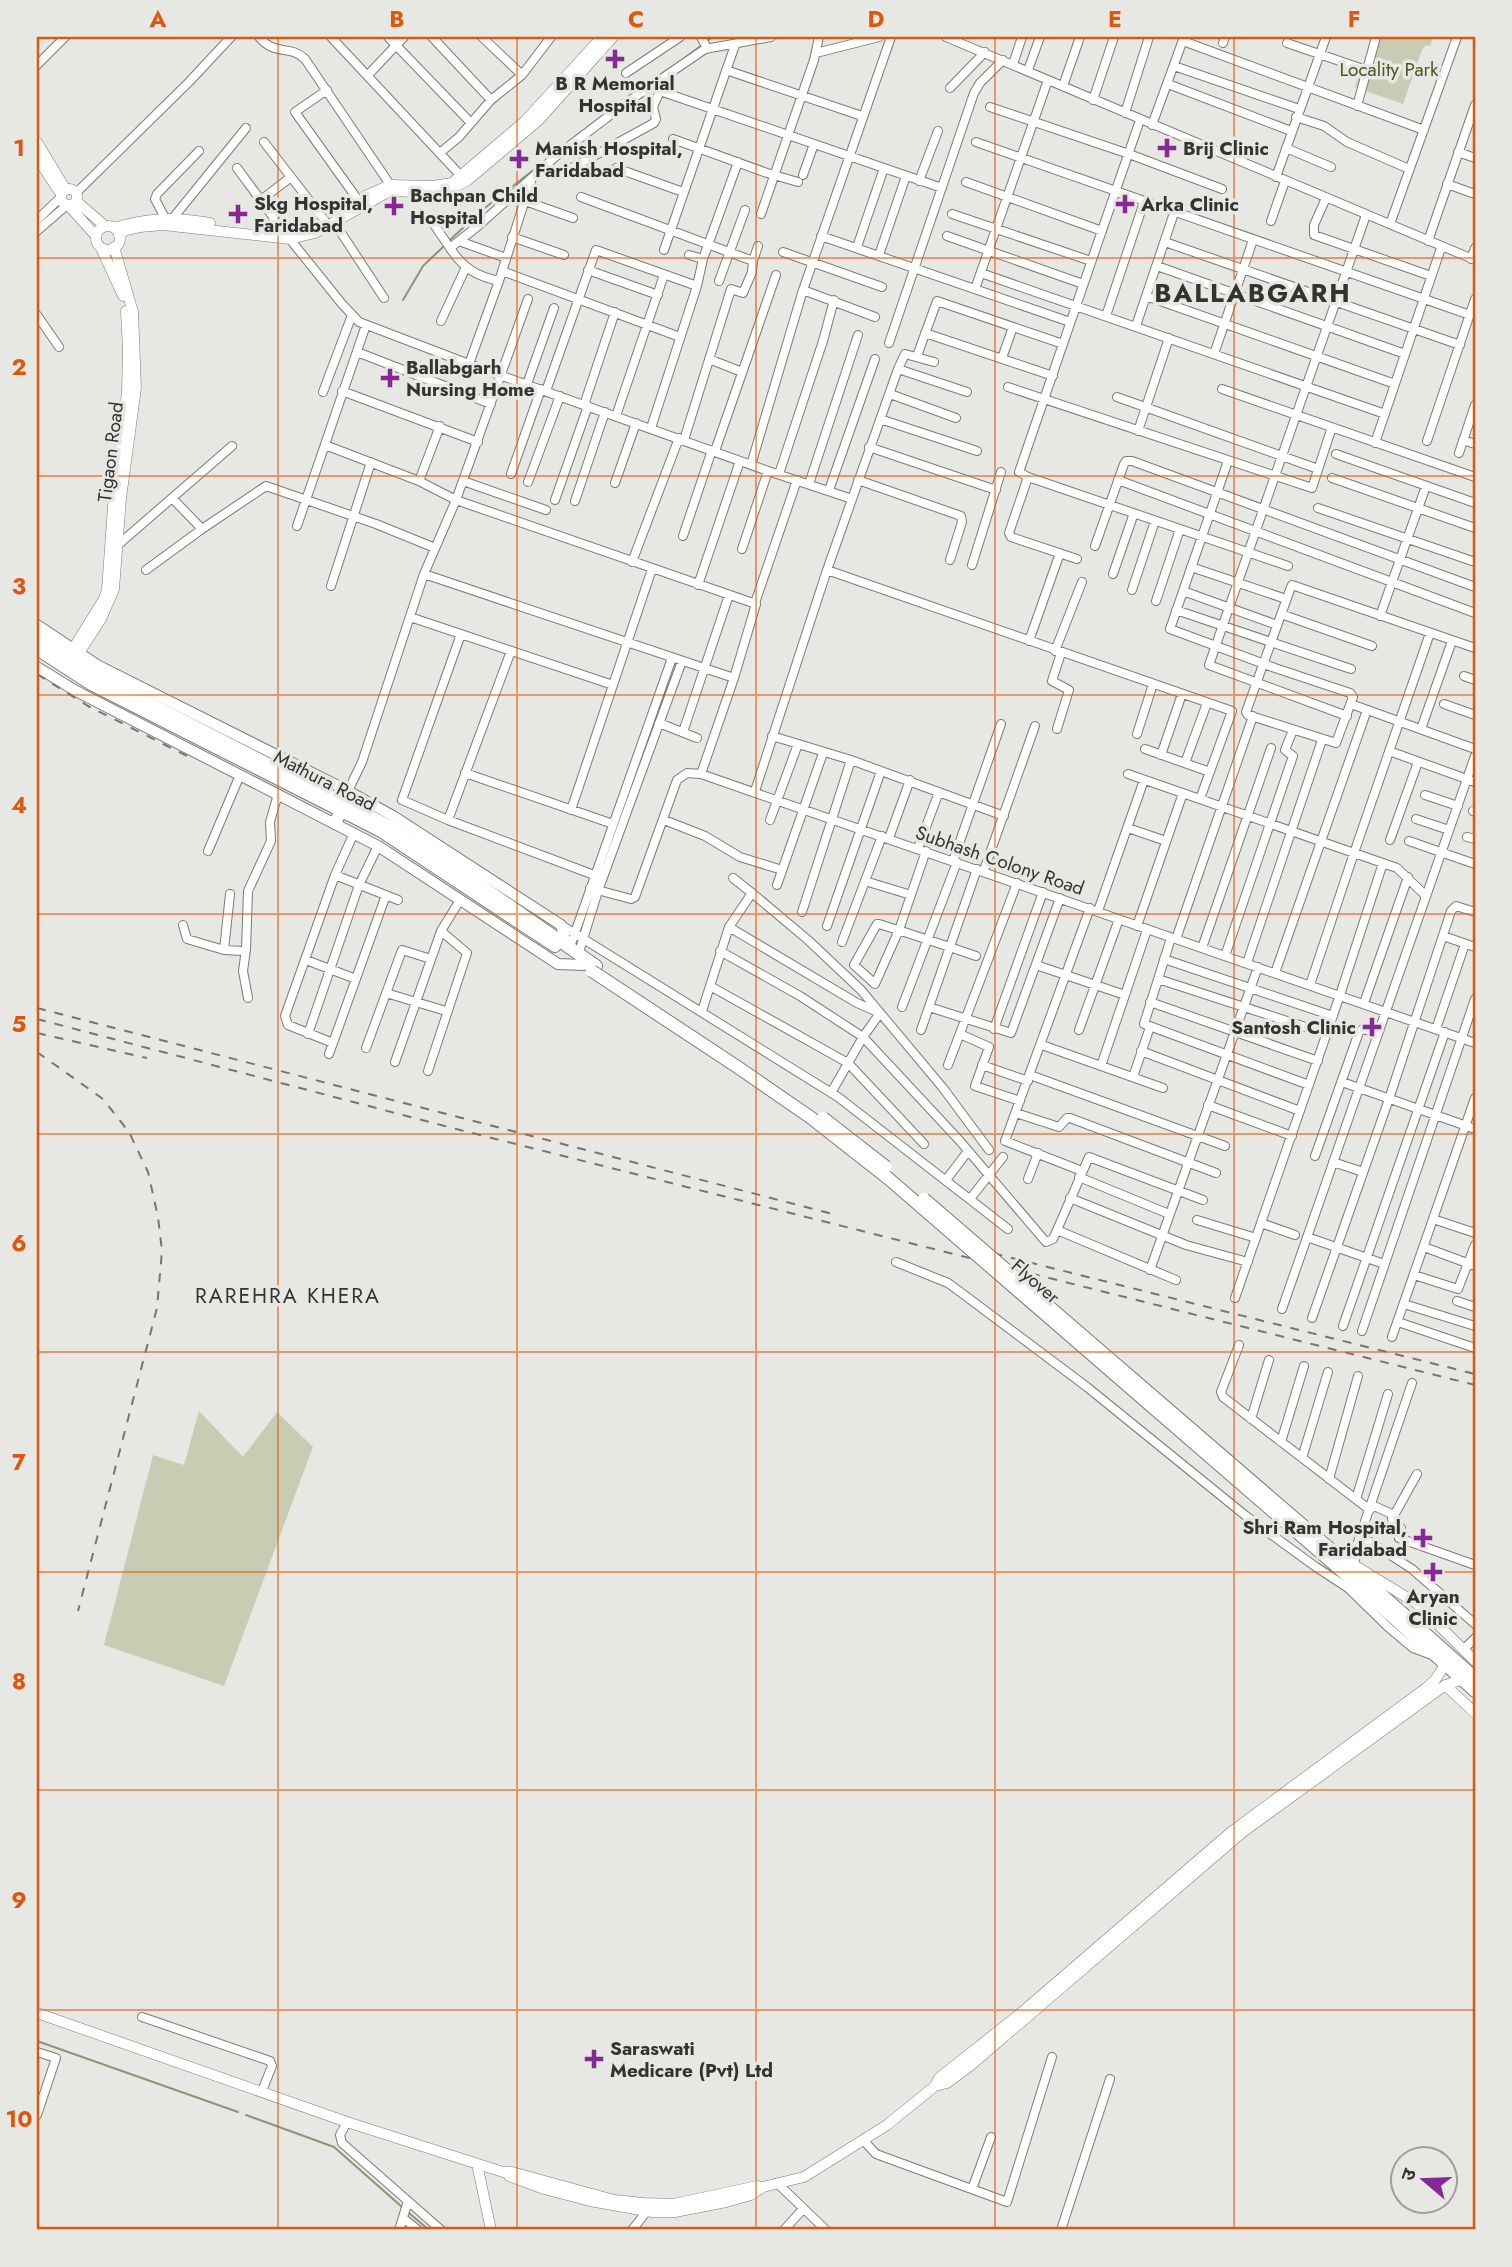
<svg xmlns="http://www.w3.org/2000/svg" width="1512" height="2267" font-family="Jost,'Noto Sans Devanagari',sans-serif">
<rect width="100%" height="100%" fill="#e7e8e3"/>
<path fill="#c9ccb2" d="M1373 37H1433L1430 46 1426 45 1422 50 1403 104 1355 87Z
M199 1411 243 1457 277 1412 313 1447 224 1686 104 1645 153 1455 184 1465Z"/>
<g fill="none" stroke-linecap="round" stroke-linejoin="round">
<path stroke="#909377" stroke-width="2" d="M707 41 713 37
M682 60 702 45
M568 142 614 107
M450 240 481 211 545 161
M403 300 423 266 444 246
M37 2041 238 2112
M246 2115 334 2147 402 2207
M409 2213 429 2230"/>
<g stroke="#7b7c77" stroke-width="10">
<path id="minor" d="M259 37C276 57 289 44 305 59L393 189
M331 37 461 176
M388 37 471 123
M432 37 491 100
M482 37 522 75
M701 37 707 48
M946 37 1475 260
M1183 41 1424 130
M1223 43 1225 37
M1287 43 1366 70
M816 53 879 37
M1013 64 1022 37
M37 65 65 37
M1174 66 1299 109
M726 70 862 116
M1028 70 1040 37
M626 73 680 37
M368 75 404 37
M1168 84 1291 131
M652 85 660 91 942 188
M1063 86 1080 37
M950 88 985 52
M327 90 295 112 358 200
M1093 100 1114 37
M1357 106 1376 37
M990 107 1129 154 1222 189
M1125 113 1149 37
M1296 117 1324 126 1347 142 1409 169
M1140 120 1019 472 1028 477 1288 566
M1152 125 1184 37
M673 139 767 173 798 182
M264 142 325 221
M976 142 1470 315
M1286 148 1331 167
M441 152 459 137 491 100 522 75 551 37
M1458 152 1475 158
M237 168 285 233 342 304 359 322 469 364 768 471 852 499
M616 168 683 192
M568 170 654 123 656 119 653 107 660 91
M803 175 814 144
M1276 177 1326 37
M919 181 938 131
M966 182 1102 231
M1447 184 1475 194
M76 193 189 82 231 37
M511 196 573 218
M581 197 753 261 752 272 743 293 731 289 684 440
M1326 198 1314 225V235L1431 276
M261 200 291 177
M761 214 814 60 819 37
M952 214 1091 261
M165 218 155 199 157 194 199 151
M173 218 246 128
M37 220 61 197
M1271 221 1285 181
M334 222 384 298
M1390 224 1457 37
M435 226 450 248
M37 231 67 205
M821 236 1070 322
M947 236 1083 284
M512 237 564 255
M459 241 506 258
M1428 241 1475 105
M1165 242 1460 345
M857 247 884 168
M664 250 735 45
M783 252 882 287
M689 255 703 259
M879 255 906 176
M1471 259 1475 248
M753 261 758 246
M1157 266 1405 354
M588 270 658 295
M502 271 680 337
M981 273 1385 414
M499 281C476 276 463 268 450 248L478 226 555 157 626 103 705 49 771 37
M719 281 745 210
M975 289 1048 80
M803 290 875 317
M1146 296 1395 384
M37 315 59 347
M1106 316 1144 202
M441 321 466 267
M1136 326 1174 213
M925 333 1053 376
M889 343 974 93 980 83 1003 60
M357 352 491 404
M1214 354 1253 240
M917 356 937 301 1063 344
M1002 358 1013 327
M709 359 742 372
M469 364 499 281 532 178
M898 369 967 392
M527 384 554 308
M1008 387 1312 488 1332 427
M1222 389 1475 477
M342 391 478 442
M546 391 596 250 697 286
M323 392 352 315
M890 394 956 418
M1117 397 1318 469
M584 405 615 312
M616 416 664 275
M880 419 977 451
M651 428 697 286 703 259 738 162
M1138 431 1169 338
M1463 440 1475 444
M1427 441 1475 299
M1375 443 1441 248
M325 445 419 481 440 426
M869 447 996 490
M715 451 776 275
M1459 453 1475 405
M1336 454 1475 503
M1228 461 1170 629 1275 668 1350 693 1353 697 1336 743 1248 715 1246 712C1261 670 1276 629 1291 587L1292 585 1475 648
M751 465 803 290 891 37
M511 474 541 389
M779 474 823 341 834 300
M1028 477 1009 533 1011 537 1077 559
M1332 478 1475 528
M858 480 961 516 962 522 950 560
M1118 480 1475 613
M419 481 456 500 756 604 734 678 701 774
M463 481 546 510
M528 482 560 396
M615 483 636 423
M809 484 858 335
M829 490 875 359
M173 499 202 529
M555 500 588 406
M575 501 605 412
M1318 508 1475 562
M297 526 366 325
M683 536 712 450
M119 544 232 446
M1095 546 1124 464 1126 461H1132L1475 587
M742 549 768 471
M632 562 679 438
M972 565 1001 472
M1191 567 1286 599
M146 570 202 529 266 486 376 524 435 548
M827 570 1232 711 1200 799
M424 574 734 678
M1113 574 1134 513
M698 585 740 461
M331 586 371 462
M1132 590 1155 521
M1183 591 1277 625
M1156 601 1180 529
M755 603 797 480
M1176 610 1351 669
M1281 614 1372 646
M1380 616 1426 486
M410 617 613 685
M461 634 402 800 448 820 594 875
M1029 641 1060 553
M1055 651 1082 582
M1464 676 1475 680
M1351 704 1475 749
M1444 704 1475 715
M1347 716 1209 665 1366 215
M659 723 697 738
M1057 729 1069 690 1052 681 1061 653
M1421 729 1452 641
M683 732 729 595
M1137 734 1153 684
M772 736 851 760 1004 816
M1145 749 1210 772
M1389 751 1475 782
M1161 755 1182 694
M1185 763 1207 703
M465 773 613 824
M1128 774 1397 868 1426 896
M348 791 362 762 424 574 456 500 528 299
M755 791 827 570 898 369 905 354 934 362
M1425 795 1458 806
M571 810 652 569
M1473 811 1475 812
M1416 819 1449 830
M448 820 511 651
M664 820 705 836 740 857 782 870
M770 820 798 744
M1128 828 1166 841
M1467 837 1475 839
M889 838 910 780
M1390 840 1418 762
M1409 841 1475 864
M918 848 939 792
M208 851 240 775
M926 851 899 930 875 984 854 965 877 924H879C911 934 944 945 976 956
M953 861 1001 724
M984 870 1035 726
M335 875 398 900
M733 878 752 893
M865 881 911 895
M777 885 823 753
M590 888 631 899 635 897 677 780 687 773 701 774 1475 1043
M1098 911 1144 780
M802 912 851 760
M183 925 187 939 224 950 244 951
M561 925 838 1097 1008 1229
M827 926 881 771
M1137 926 1183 793
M729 927 857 1003 880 1013 863 1037 831 1093
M1443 936 1475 947
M1171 938 1144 1024 1309 1085
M1176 939 1253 716
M842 942 882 836
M570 947 672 658
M1202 948 1271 748
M224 950 230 894
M720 951 800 996 863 1037 959 1140 1046 1242 1053 1239 1057 1230 1089 1157 1203 1200
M579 952 598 891 682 661
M1225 956 1293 756 1285 750 1293 730
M1164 959 1333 1016
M306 960 356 979
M1247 963 1322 740
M1036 965 1125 995
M1275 973 1367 710
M1158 979 1327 1034
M1310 985 1354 853 1430 633
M710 986 848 1063 924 1144
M386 993 446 1011
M248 998 243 971 246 949 248 891 271 841 270 822 278 794
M1150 1002 1318 1061
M1364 1003 1408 877
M902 1007 957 862
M929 1007 1011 1033 1060 898
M702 1011 729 927 752 893 808 940 861 990 943 1088 989 1150
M994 1029 1043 892
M1436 1029 1465 944
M921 1030 977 869
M1079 1030 1119 919
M308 1034 359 885 378 846
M960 1034 989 1047 975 1086 1020 1101
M333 1043 288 1025 285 1016 335 875 354 833
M1042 1045 1163 1088
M366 1048 402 950 431 959
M1141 1051 1300 1111
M329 1054 386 895
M395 1062 441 931
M948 1065 1017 883
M982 1065 1028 1081
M1101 1066 1147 930
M428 1071 467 953 441 931 460 900
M1030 1075 1225 1146
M1133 1077 1150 1027
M1342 1082 1475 1129
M1208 1105 1292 1136
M1016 1113 1059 1127 1067 1118H1070L1216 1173
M1315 1156 1359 1032 1363 1029 1378 1033
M1333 1162 1363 1172
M1082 1171 1005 1141 1090 908
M1079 1177 1169 1214
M1028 1179 1038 1153
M946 1180 968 1151
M1070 1198 1186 1245 1248 1262
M970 1199 1003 1157
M1433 1219 1475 1233
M1197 1220 1256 1238
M1261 1223 1295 1235
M1057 1230 1176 1280
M1307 1237 1384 1264
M1424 1247 1475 1266
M896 1262 948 1283 959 1291 1087 1387 1246 1516 1316 1567 1348 1588 1389 1628 1413 1648 1432 1655
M1150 1270 1258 967
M1414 1275 1458 1289 1475 1245
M1235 1298 1340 995 1383 863
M1457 1301 1475 1307
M1404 1304 1475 1326
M1282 1309 1475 756
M1312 1318 1389 1099 1451 911 1456 906 1475 912
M1398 1322 1475 1348
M1343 1326 1445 1032
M1362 1331 1475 999
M1392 1337 1475 1098
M1239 1345 1221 1392 1223 1397 1370 1510
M1251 1419 1269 1360
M1281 1442 1304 1366
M1302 1458 1328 1372
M1417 1474 1392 1519 1393 1523 1401 1528 1399 1538 1475 1565
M1329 1479 1358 1376
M1356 1499 1388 1394
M1372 1505 1394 1515
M1361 1536 1412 1569 1475 1624
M1354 1565 1357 1545 1412 1383
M1463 1650 1475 1638
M142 2017 270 2061 272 2066 262 2091
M37 2052 56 2058 37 2115
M347 2122 340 2135 342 2143 441 2230
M863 2140 876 2154 1007 2202 1052 2057
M777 2183 826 2230
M972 2189 991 2137
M403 2218 418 2230
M399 2230 408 2201
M632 2230 647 2211
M784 2230 803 2209
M1061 2230 1110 2079"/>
</g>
<g stroke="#7b7c77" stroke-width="11">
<path id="tertiary" d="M37 142 66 190
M37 158 59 191
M61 197a8 8 0 1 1 16 0a8 8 0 1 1-16 0Z
M365 196 390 185 433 186 452 183 525 121 602 37
M76 201 105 226
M69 206 96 236
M96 238a12 12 0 1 1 24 0a12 12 0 1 1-24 0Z
M114 228C149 217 174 217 210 223
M119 235 126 230 140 227 163 225 290 239 315 233 390 191 444 193 468 180 539 120 613 37
M101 248 123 296
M73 649 104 599 107 590 113 506 127 392 128 350 126 311
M79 653 101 619 114 589 121 498 136 388 133 312 114 247
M1354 1565 1416 1603 1475 1661
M1445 1685 1475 1713
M37 2013 347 2122 503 2172H512L614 2200 644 2203 674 2204 757 2186 763 2187 804 2177 887 2125 935 2086 939 2078 1021 2013 1231 1832 1426 1688 1435 1680 1445 1665
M935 2086 947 2083 970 2066 1243 1832 1444 1686 1462 1679
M477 2164 491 2230
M509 2176 544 2189 590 2201 652 2212H675L726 2202 751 2195 763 2187"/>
</g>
<g stroke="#7b7c77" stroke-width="12">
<path id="secondary" d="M37 625 97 665 348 791 393 816 561 925 566 943
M37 667 76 691 378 846 558 964 584 965"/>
</g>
<g stroke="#7b7c77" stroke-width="14">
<path id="trunk" d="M37 638 94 675 387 825 467 876 596 966
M37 649 91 684 381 831 555 946
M335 823 341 811
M1336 1554 1475 1678
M1335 1565 1475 1691"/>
</g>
<use href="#minor" stroke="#fff" stroke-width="8"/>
<use href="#tertiary" stroke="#fff" stroke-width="10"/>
<use href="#secondary" stroke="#fff" stroke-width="10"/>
<use href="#trunk" stroke="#fff" stroke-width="12"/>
<path stroke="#757673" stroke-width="2" stroke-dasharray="9 9" stroke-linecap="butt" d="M37 674 88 706 193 759
M37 1008 833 1214
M37 1019 460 1130 1475 1385
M37 1033 147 1058
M37 1052 103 1099 129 1132 148 1172 158 1217 162 1251 157 1308 78 1611
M976 1249 1475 1374"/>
<g stroke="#7b7c77" stroke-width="14" stroke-linecap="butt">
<path id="trunk-bridge" d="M592 971 736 1066 810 1117 889 1179 1335 1565
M823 1118 886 1167
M924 1199 1336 1554"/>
</g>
<use href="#trunk-bridge" stroke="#fff" stroke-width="12"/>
</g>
<path fill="none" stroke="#df570e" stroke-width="2" stroke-opacity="0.55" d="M278 37V2230M517 37V2230M756 37V2230M995 37V2230M1234 37V2230M37 258H1475M37 476H1475M37 695H1475M37 914H1475M37 1134H1475M37 1352H1475M37 1572H1475M37 1790H1475M37 2010H1475"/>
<g fill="#872994" stroke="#e7e8e3" stroke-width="2.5">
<path d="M611.5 48.5h7v7h7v7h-7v7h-7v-7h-7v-7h7z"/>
<path d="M1163.5 137.5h7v7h7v7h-7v7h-7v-7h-7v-7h7z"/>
<path d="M515.5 148.5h7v7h7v7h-7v7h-7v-7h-7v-7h7z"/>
<path d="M1121.5 193.5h7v7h7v7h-7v7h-7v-7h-7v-7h7z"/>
<path d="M390.5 195.5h7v7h7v7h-7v7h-7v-7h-7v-7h7z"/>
<path d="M234.5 203.5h7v7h7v7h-7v7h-7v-7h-7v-7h7z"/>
<path d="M386.5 367.5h7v7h7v7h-7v7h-7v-7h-7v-7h7z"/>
<path d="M1368.5 1016.5h7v7h7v7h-7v7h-7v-7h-7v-7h7z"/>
<path d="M1419.5 1527.5h7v7h7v7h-7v7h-7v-7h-7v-7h7z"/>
<path d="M1429.5 1561.5h7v7h7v7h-7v7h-7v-7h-7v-7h7z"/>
<path d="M590.5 2048.5h7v7h7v7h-7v7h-7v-7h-7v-7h7z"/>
</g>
<g text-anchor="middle" stroke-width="7" stroke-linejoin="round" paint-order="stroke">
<g font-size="19" fill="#4f5221" stroke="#e7e8e3">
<text x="1389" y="76">Locality Park</text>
</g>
<g font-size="19" font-weight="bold" fill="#333331" stroke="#e7e8e3" text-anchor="start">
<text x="615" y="90" text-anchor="middle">B R Memorial<tspan x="615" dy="22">Hospital</tspan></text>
<text x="535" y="155">Manish Hospital,<tspan x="535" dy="22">Faridabad</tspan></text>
<text x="1183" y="155">Brij Clinic</text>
<text x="410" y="202">Bachpan Child<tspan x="410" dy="22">Hospital</tspan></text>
<text x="254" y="210">Skg Hospital,<tspan x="254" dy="22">Faridabad</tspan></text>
<text x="1141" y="211">Arka Clinic</text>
<text x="406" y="374">Ballabgarh<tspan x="406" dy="22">Nursing Home</tspan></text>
<text x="1356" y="1034" text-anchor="end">Santosh Clinic</text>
<text x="1407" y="1534" text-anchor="end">Shri Ram Hospital,<tspan x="1407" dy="22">Faridabad</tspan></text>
<text x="1433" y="1603" text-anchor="middle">Aryan<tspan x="1433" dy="22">Clinic</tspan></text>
<text x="610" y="2055">Saraswati<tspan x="610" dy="22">Medicare (Pvt) Ltd</tspan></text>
</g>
<g font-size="19" fill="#333331" stroke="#e7e8e3">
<text transform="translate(110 452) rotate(-83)" y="7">Tigaon Road</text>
<text transform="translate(325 780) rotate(27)" y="7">Mathura Road</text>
<text transform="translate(1000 860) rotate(19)" y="7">Subhash Colony Road</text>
<text transform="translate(1036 1281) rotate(41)" y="7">Flyover</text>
</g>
<g font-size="21" letter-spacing="2" fill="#333331" stroke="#e7e8e3">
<text x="288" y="1303">RAREHRA KHERA</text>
</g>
<g font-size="26" font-weight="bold" letter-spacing="2" fill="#333331" stroke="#e7e8e3">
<text x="1253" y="302">BALLABGARH</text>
</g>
</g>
<rect width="1512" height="2267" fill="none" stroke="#e7e8e3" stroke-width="77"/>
<g transform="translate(1424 2180) rotate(289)"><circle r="33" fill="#e7e8e3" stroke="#9fa09c" stroke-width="2"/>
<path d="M0-5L12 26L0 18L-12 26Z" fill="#872994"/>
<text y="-10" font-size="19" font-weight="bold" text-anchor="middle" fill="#333331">उ</text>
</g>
<rect x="38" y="38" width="1436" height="2190" fill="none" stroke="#df570e" stroke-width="2.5"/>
<g font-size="23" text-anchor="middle" font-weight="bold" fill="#df570e">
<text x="158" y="27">A</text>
<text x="397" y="27">B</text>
<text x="636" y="27">C</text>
<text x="876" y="27">D</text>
<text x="1115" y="27">E</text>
<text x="1354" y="27">F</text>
<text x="19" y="156">1</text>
<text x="19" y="375">2</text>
<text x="19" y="594">3</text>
<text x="19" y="813">4</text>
<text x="19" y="1032">5</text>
<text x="19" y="1251">6</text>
<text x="19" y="1470">7</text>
<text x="19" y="1689">8</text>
<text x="19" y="1908">9</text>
<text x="19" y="2127">10</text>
</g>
</svg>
